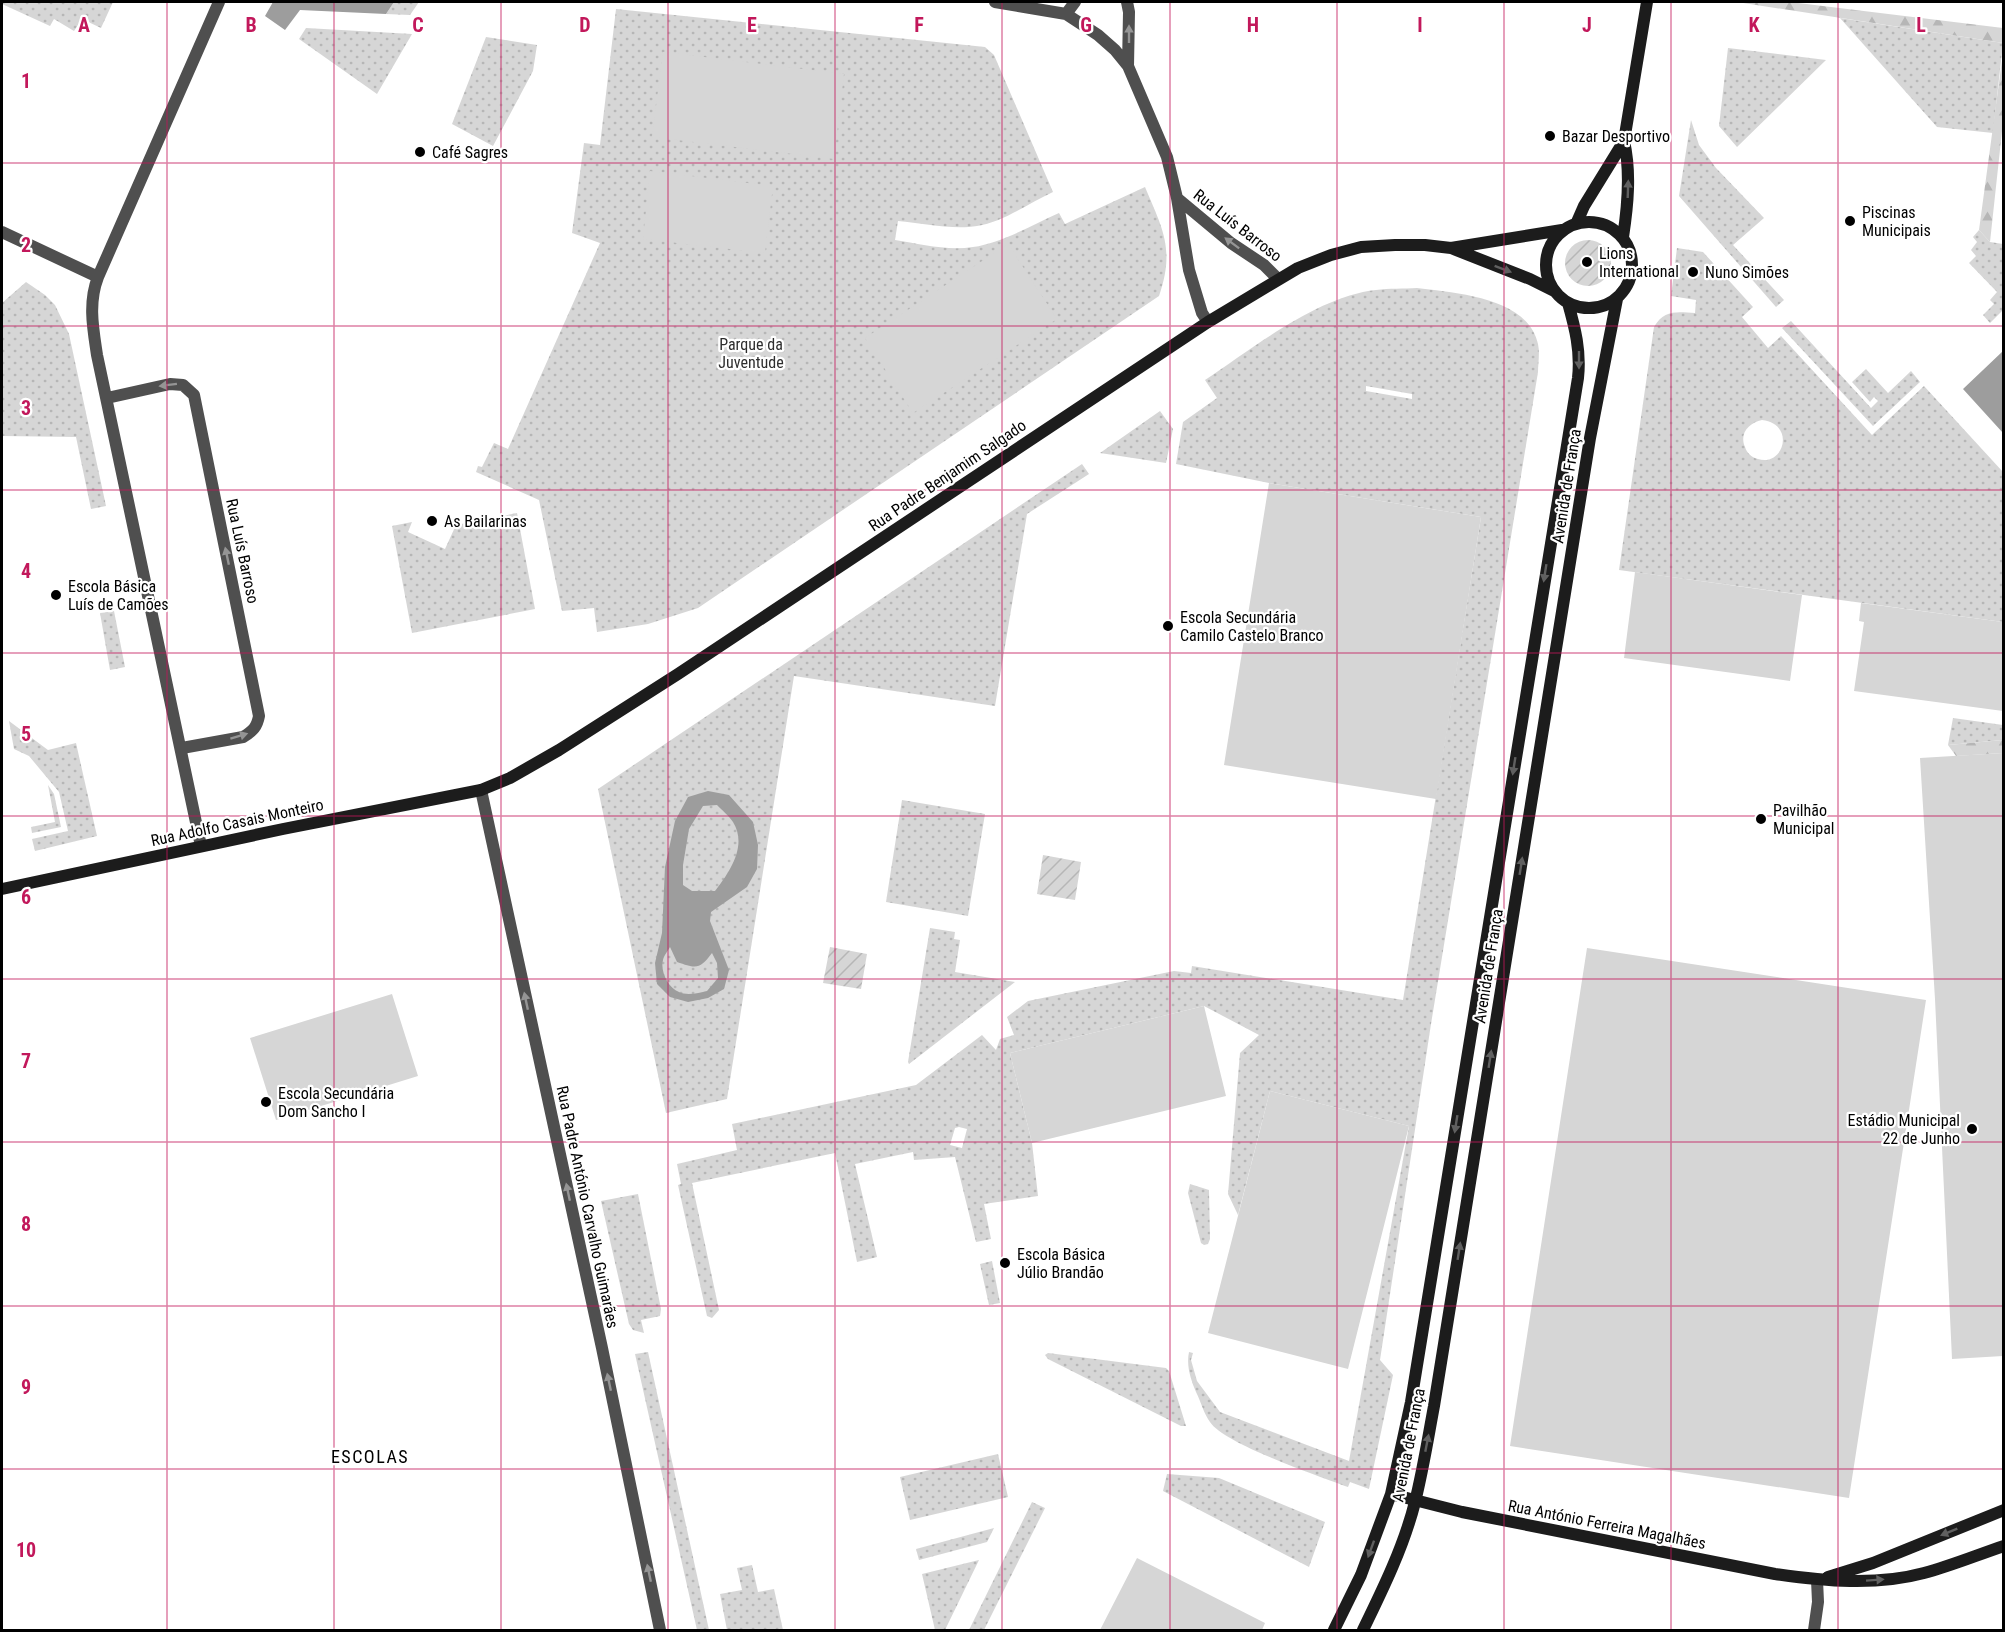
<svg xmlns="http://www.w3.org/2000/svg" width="2005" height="1632" font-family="'Roboto Condensed',sans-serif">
<defs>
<pattern id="grass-dots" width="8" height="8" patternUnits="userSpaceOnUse" patternTransform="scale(1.5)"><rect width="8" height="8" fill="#d6d6d6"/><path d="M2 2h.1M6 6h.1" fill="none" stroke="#b6b6b6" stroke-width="1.8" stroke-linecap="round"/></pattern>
<pattern id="forest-firs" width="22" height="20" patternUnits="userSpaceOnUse" patternTransform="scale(1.5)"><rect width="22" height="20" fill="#d6d6d6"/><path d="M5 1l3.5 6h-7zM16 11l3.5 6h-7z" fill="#b6b6b6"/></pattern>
<pattern id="garden-furrows" width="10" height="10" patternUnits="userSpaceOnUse" patternTransform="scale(1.5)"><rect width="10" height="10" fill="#d6d6d6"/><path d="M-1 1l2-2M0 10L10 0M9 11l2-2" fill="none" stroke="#b6b6b6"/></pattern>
</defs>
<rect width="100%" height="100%" fill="#fff"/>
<path fill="url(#grass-dots)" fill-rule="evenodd" d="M2 2H113L101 28 82 19 74 31 54 19 50 26 2 4Z
M394 2H419L410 15 386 14Z
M616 9 985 47 994 55 1053 192C1029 203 1003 222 977 226 952 230 923 223 898 221L895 240C920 244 947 251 973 247 1002 243 1032 225 1059 213L1065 224 1145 187C1163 230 1175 249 1159 296L698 608 648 624 597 632 594 608 562 611 539 500 476 472 478 466 482 467 494 443 508 449 600 243 572 233 584 143 600 145Z
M1840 18 2003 43 1993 133 1937 127Z
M306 28 412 34 377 94 299 39Z
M486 37 537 45 533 71 493 146 452 124Z
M1728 48 1826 60 1737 147 1719 126Z
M1691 120 1699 145 1716 168 1764 218 1733 245 1784 300 1776 307 1679 196Z
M1979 230 1990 242 2003 244V310L1990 323 1983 315 1994 304 1990 300 1997 292 1969 263 1976 256 1971 250 1977 242 1973 237Z
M1677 248 1703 252 1753 307 1742 317 1768 348 1781 336 1872 435 1924 386 2003 472V622L1619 570 1654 327C1664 309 1678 312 1695 313L1696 300 1671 296ZM1762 420C1796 424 1784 467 1758 459 1751 457 1747 453 1745 447 1739 433 1749 423 1762 420Z
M26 282 45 295 55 305 69 334 106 506 91 509 76 437 2 436V303Z
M1417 288C1455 293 1528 297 1538 344 1540 353 1538 364 1538 372L1431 1024 1380 1360 1393 1375 1369 1489 1350 1482 1348 1487C1319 1476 1224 1444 1210 1422 1204 1414 1201 1402 1196 1392 1191 1380 1186 1366 1189 1352L1193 1353 1191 1360 1197 1381 1220 1412 1349 1461 1409 1126 1270 1091 1238 1215 1228 1194 1240 1053 1259 1035 1204 1006 1010 1053 1032 1143 1038 1196 984 1204 991 1239 976 1242 955 1157 914 1160 913 1152 855 1164 877 1257 857 1262 835 1153 692 1183 719 1310 712 1318 707 1316 678 1185 681 1184 677 1164 737 1150 732 1124 916 1085 982 1035 996 1050 1000 1039 1014 1035 1007 1017 1028 1001 1174 971 1191 973 1192 966 1403 1000 1481 517 1269 483 1176 464 1183 422 1217 398 1205 380C1253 348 1318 296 1376 290 1389 288 1404 289 1417 288ZM1366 386 1412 394V399L1366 391ZM959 1127 967 1129 962 1148 950 1145 955 1128Z
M1791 321 1871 408 1878 401 1874 397 1870 402 1852 382 1866 369 1888 393 1911 371 1920 382 1873 426 1782 328Z
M1160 411 1173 429 1166 463 1100 453Z
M1082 464 1089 474 1027 514 995 706 794 676 727 1099 666 1113 598 789Z
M517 513 535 609 412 633 392 526 412 522 408 532 445 549 456 525Z
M114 611 125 667 110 670 100 613Z
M1953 718 2003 725V740L1948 745Z
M9 721 48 750 76 743 97 836 35 851 32 839 68 831 59 792 29 756 14 749Z
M48 785 54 794 61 827 32 833 31 827 55 822Z
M902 800 985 814 968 916 886 902Z
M930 928 955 932 954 939 960 940 955 972 1015 982 909 1064 908 1062Z
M1190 1184 1209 1190 1210 1239 1208 1244 1204 1245 1201 1243 1188 1193Z
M638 1194 661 1309 660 1316 641 1320 644 1333 633 1330 629 1324 601 1201Z
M992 1261 1000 1303 989 1305 980 1264Z
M648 1352 709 1630H697L635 1354Z
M1048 1353 1166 1368 1169 1371 1186 1426H1181L1048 1359 1045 1355Z
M998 1454 1008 1497 910 1520 900 1477Z
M1167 1474 1219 1478 1325 1522 1309 1567 1163 1491Z
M1032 1502 1045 1508 984 1630H969Z
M994 1528 987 1542 919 1560 916 1549Z
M979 1560 945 1630H935L922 1574Z
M752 1565 758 1592 774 1589 783 1630H727L720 1594 742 1590 737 1568Z"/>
<path fill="url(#forest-firs)" d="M1737 2H1790L2003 28V43Z
M2003 53V122L1990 242 1979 230Z
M2003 740V753L1956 756 1948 745Z"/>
<path fill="url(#garden-furrows)" d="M1565 263a23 23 0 1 1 46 0a23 23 0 1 1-46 0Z
M1043 855 1081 862 1075 900 1037 894Z
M830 947 867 954 861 989 823 983Z"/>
<path fill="#d6d6d6" d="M663 52 844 74 834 159 652 137Z
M650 171 773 186 765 253 643 239Z
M1008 244 1057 319 913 413 865 338Z
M1269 483 1481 517 1436 799 1224 765Z
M1635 572 1802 595 1790 681 1624 658Z
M1861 603 2003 622V711L1854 691 1864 622 1859 621Z
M2003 753V1356L1952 1359 1935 999 1920 758Z
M1587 948 1926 1000 1849 1498 1510 1446Z
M392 994 418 1076 276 1120 250 1038Z
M1204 1006 1226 1096 1032 1143 1010 1053Z
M1270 1091 1409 1126 1348 1369 1208 1333Z
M1137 1558 1265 1623 1262 1630H1100Z"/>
<path fill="#9d9d9d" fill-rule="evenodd" d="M273 2H394L386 14 300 10 285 30 265 16Z
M2003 351V433L1963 389Z
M708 791 729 795 753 822 758 845 757 869 747 887 711 912 710 921 729 970 724 989 708 998 688 1002 670 997 657 984 655 963 662 933 665 867 675 821 688 797ZM717 805C722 810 729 816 733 822 748 846 729 873 715 891H692L683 885V865L689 829 703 806ZM670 947 677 962C697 969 700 969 712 953L717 963 718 978 707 991C699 993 687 996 679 992 668 988 660 971 663 960 664 955 668 951 670 947Z"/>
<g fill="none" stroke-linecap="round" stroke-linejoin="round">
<path stroke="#4f4f4f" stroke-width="12" d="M995 2 1066 14 1098 35 1115 50 1128 66 1167 157 1177 198 1189 270 1202 313 1208 322
M1127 2 1129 12 1128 66
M1066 14 1075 2
M1177 198 1231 243 1264 265 1278 279
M2 232 98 277
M107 398 170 384 183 385 194 395 259 716C257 727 253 731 243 737L182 748
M481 790 602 1348 660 1630
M201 846 97 355C93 328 88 303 98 277L219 2
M1814 1630 1818 1602 1817 1580"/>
<path stroke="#1c1c1c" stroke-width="12" d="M1546 265a43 43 0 1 1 86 0a43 43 0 1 1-86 0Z
M1577 222 1584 206 1624 141
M1623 237C1628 205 1631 172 1624 141L1647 2
M1451 248 1530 279 1554 291
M2 889 283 829 481 790 510 778 559 750 678 674 1208 322 1298 268 1331 255 1361 247 1395 245H1425L1451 248 1562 230
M1391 1494 1462 1512 1775 1574C1824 1581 1876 1586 1924 1573 1951 1566 1977 1555 2004 1546
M1828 1577 1873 1563 2004 1510
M1334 1630 1361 1575 1391 1494 1411 1402 1578 378C1581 351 1575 328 1568 303
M1363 1630C1383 1589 1404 1546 1415 1502 1423 1470 1428 1438 1434 1406L1590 438 1617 299"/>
</g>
<defs><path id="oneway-solid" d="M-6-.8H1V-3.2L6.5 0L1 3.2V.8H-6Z" transform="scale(1.5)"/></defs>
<g fill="#959595">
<use href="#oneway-solid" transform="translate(1129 34) rotate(-90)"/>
<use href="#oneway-solid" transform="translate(1232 243) rotate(-143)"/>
<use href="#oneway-solid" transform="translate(168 385) rotate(173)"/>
<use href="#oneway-solid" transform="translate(227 556) rotate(-102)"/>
<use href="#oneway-solid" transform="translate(239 736) rotate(-17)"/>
<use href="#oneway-solid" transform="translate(526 1001) rotate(-102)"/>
<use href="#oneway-solid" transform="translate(568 1192) rotate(-102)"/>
<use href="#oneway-solid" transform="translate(609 1382) rotate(-102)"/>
<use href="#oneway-solid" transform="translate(649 1573) rotate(-102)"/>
</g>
<g fill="#606060">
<use href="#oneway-solid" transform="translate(1628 189) rotate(-88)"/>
<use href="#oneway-solid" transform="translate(1503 269) rotate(21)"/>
<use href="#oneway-solid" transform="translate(1579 360) rotate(90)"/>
<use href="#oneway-solid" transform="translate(1545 573) rotate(99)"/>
<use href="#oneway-solid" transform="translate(1514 766) rotate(99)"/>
<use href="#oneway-solid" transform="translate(1521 866) rotate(-81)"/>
<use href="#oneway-solid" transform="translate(1490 1059) rotate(-81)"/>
<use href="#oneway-solid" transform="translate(1456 1124) rotate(99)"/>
<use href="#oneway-solid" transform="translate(1459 1251) rotate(-81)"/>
<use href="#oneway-solid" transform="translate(1427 1443) rotate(-79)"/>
<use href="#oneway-solid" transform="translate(1949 1532) rotate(158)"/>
<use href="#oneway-solid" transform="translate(1371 1549) rotate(110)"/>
<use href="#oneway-solid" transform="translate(1875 1580) rotate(-4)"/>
</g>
<path fill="none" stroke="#c2185b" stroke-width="1.5" stroke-opacity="0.55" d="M167 2V1630M334 2V1630M501 2V1630M668 2V1630M835 2V1630M1002 2V1630M1170 2V1630M1337 2V1630M1504 2V1630M1671 2V1630M1838 2V1630M2 163H2004M2 326H2004M2 490H2004M2 653H2004M2 816H2004M2 979H2004M2 1142H2004M2 1306H2004M2 1469H2004"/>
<g fill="#000" stroke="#fff" stroke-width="2">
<circle cx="1550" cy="136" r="6"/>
<circle cx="420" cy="152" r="6"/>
<circle cx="1850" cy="221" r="6"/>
<circle cx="1587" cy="262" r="6"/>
<circle cx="1693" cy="272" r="6"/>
<circle cx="432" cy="521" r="6"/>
<circle cx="56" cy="595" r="6"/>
<circle cx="1168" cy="626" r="6"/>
<circle cx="1761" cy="819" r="6"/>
<circle cx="266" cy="1102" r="6"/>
<circle cx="1972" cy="1129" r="6"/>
<circle cx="1005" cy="1263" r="6"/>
</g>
<g text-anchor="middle" stroke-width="4.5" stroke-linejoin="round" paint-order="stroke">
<g font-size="16" fill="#000" stroke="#fff" text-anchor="start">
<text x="1562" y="142">Bazar Desportivo</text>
<text x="432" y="158">Café Sagres</text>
<text x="1862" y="218">Piscinas<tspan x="1862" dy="18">Municipais</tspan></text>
<text x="1599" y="259">Lions<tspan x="1599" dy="18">International</tspan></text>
<text x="1705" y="278">Nuno Simões</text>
<text x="444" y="527">As Bailarinas</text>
<text x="68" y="592">Escola Básica<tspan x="68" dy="18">Luís de Camões</tspan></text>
<text x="1180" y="623">Escola Secundária<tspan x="1180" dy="18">Camilo Castelo Branco</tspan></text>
<text x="1773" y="816">Pavilhão<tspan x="1773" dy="18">Municipal</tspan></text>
<text x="278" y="1099">Escola Secundária<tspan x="278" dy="18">Dom Sancho I</tspan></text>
<text x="1960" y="1126" text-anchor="end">Estádio Municipal<tspan x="1960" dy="18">22 de Junho</tspan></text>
<text x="1017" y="1260">Escola Básica<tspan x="1017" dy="18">Júlio Brandão</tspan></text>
</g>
<g font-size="16" fill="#000" stroke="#fff">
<text transform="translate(1238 225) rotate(38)" y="6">Rua Luís Barroso</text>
<text transform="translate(947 475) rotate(-34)" y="6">Rua Padre Benjamim Salgado</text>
<text transform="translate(1566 486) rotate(-81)" y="6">Avenida de França</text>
<text transform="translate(243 551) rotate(78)" y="6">Rua Luís Barroso</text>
<text transform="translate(237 822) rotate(-12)" y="6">Rua Adolfo Casais Monteiro</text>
<text transform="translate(1488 966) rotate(-81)" y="6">Avenida de França</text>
<text transform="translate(588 1207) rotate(78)" y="6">Rua Padre António Carvalho Guimarães</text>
<text transform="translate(1408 1445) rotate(-79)" y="6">Avenida de França</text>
<text transform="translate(1607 1524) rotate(11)" y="6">Rua António Ferreira Magalhães</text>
</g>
<g font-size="16" fill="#2d2d2d" stroke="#fff">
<text x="751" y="350">Parque da<tspan x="751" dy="18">Juventude</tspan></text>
</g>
<g font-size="18" letter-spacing="1.5" fill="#000" stroke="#fff">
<text x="370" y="1463">ESCOLAS</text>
</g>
</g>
<g font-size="20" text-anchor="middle" font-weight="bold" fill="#c2185b" stroke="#fff" stroke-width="4.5" stroke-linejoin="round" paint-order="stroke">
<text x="84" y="32">A</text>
<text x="251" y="32">B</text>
<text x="418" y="32">C</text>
<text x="585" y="32">D</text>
<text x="752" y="32">E</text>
<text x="919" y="32">F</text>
<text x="1086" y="32">G</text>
<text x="1253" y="32">H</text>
<text x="1420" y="32">I</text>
<text x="1587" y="32">J</text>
<text x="1754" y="32">K</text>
<text x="1921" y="32">L</text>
<text x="26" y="88">1</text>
<text x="26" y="252">2</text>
<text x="26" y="415">3</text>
<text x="26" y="578">4</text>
<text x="26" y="741">5</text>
<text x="26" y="904">6</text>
<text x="26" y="1068">7</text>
<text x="26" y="1231">8</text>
<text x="26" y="1394">9</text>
<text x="26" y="1557">10</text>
</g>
<rect width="2005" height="1632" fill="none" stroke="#000000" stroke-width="6"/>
</svg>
